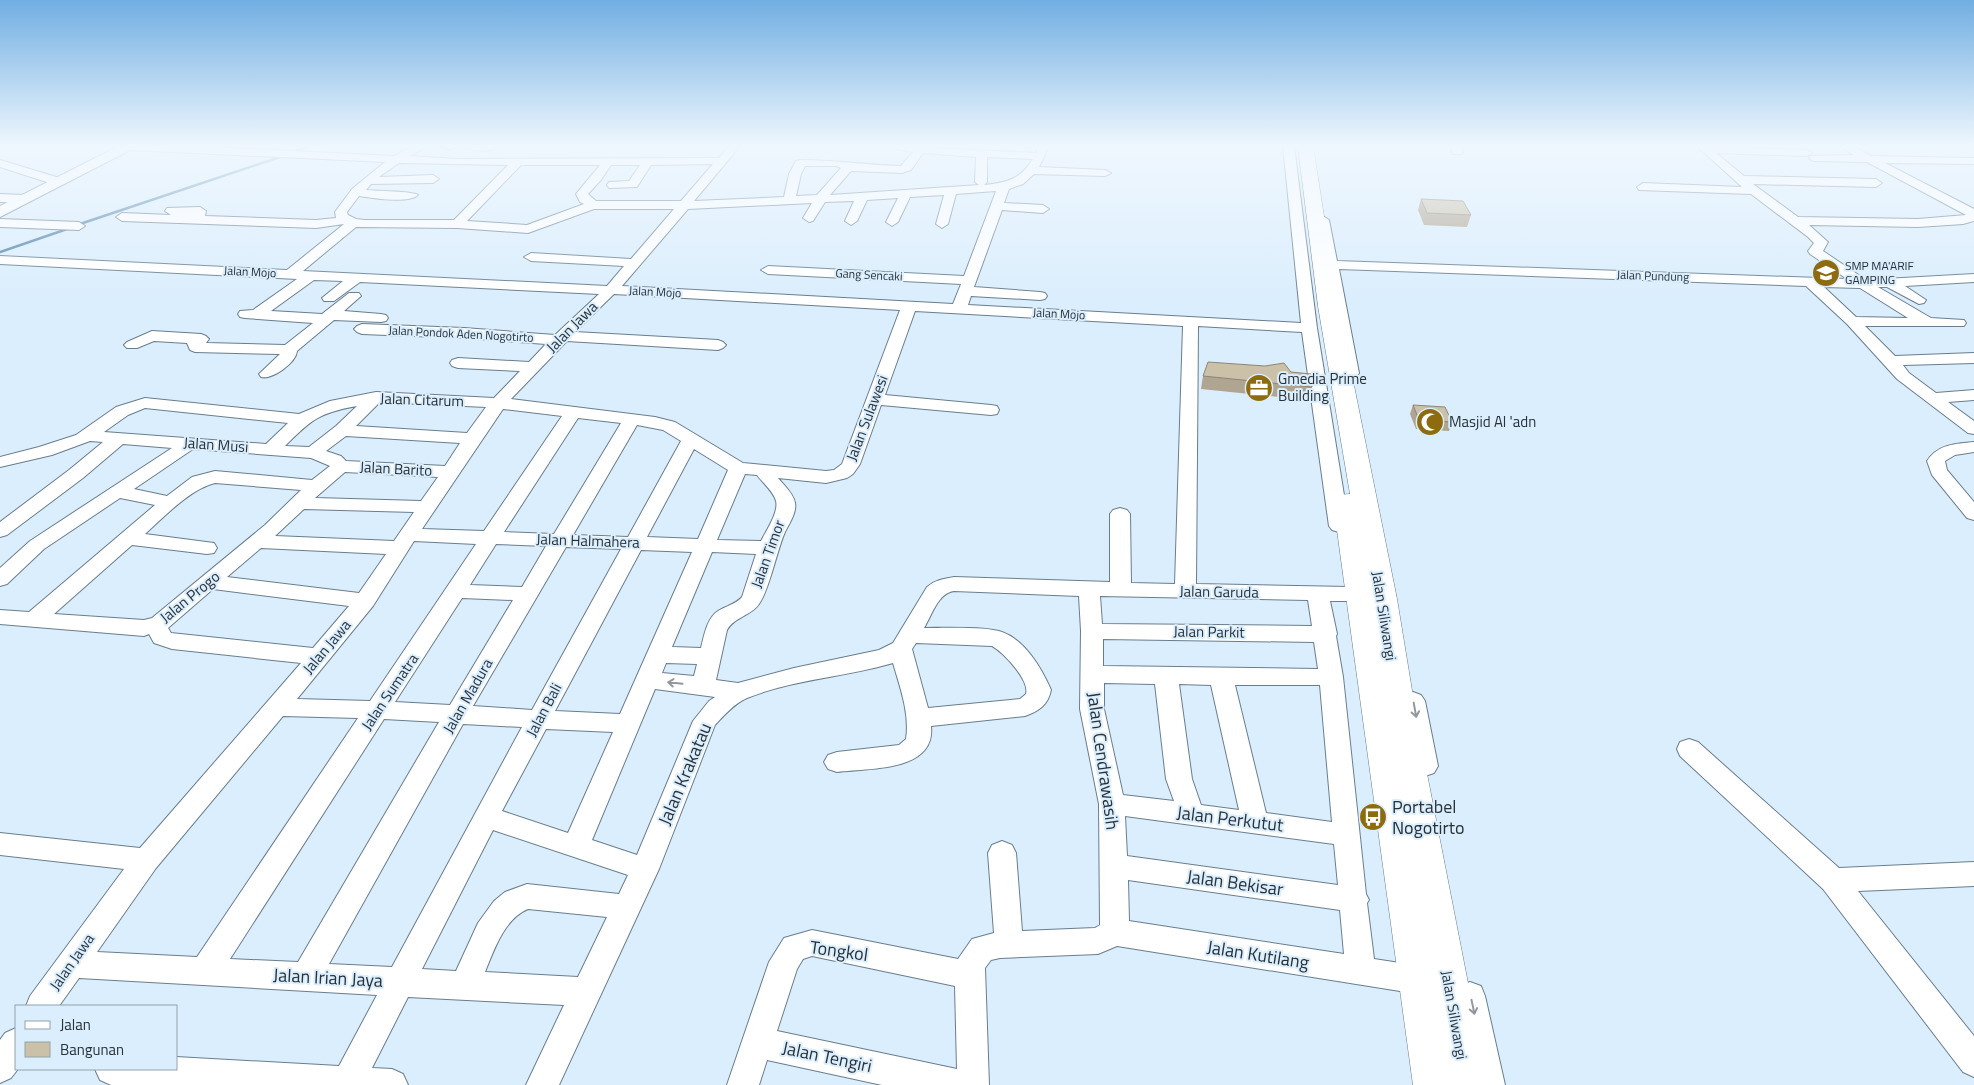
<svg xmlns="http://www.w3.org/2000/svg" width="1974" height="1085" font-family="'Titillium Web',sans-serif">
<rect width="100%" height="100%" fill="#dbeefd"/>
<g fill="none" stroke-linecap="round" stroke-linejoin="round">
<path stroke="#4e82a9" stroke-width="2.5" d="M293 152 310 146
M77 225 283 156
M0 252 70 228"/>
<g stroke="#697d8e" stroke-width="2">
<path id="minor" d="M125 146H191L394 156 412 146H427L410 156 456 159 719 158 729 146H740L694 201 784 197 789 174 796 161 800 160C834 160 867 165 901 166L913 152 897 149 892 146 1036 153 1038 146H1049L1039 167 1105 170 1111 173 1105 176 1034 174 1023 184 1009 189 1004 203 1043 205 1049 209 1043 213 1002 210 974 287 1040 292 1045 293 1047 296 1045 299 1040 300 971 296 968 305 1301 323 1283 146H1294L1317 328 1349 526 1346 530 1339 532 1332 530 1329 526 1302 332 1198 326 1196 584 1349 587 1356 589 1360 594 1356 599 1349 601H1330L1337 634 1336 636 1343 677 1366 894 1369 900 1367 903 1374 959 1400 963 1411 967 1415 977 1411 987 1400 991 1117 946 1098 954 1000 958 991 960 985 968 989 1085H882L767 1060 759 1085H727L769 962 784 938 812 930 958 959 972 939 994 933 988 853 992 845 1002 841 1012 845 1016 853 1022 931 1095 928 1100 925 1099 804 1080 709 1081 631 1079 596 954 591C938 593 932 615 924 628 943 628 986 626 1002 632 1025 640 1042 669 1051 690 1048 705 1039 711 1025 716L931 726C936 772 868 768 837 772L828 769 824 762 828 755 837 752 899 745 906 739C910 714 900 687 893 663 846 677 794 679 747 698 735 703 724 715 715 725L659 869 559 1085H526L564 1005 408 997 372 1068 392 1069 403 1074 408 1085H111L100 1080 95 1069H176V1057L339 1066 377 995 79 978 59 1006H26L30 996 124 869 0 855V833L140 848 301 663 172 649 154 643 149 634 144 636 0 624V610L29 612 155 505 120 498 44 549 7 584 0 586V568L30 541 172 448 123 444 83 478 7 535 0 537V522L69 470 103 442 90 441 52 455 0 467V457L39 447 76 435 116 407 145 398 299 414 330 401 376 392 494 398 520 371 458 368 452 366 450 363 452 360 458 358 529 362 546 344 464 338 362 334 357 332 354 329 357 326 362 324 464 328 555 335 599 294 360 282 334 301H324L322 298 343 281 314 280 271 311 322 314 349 293H359L361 296 344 311 381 314 386 315 388 318 386 321 381 322 334 320 297 351C296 363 272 380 261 377L259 374 280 354 195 352 190 350 187 343 154 341 137 348H127L124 345 127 342 152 331 201 334 206 336 209 339 206 343 285 345 313 323 245 318 240 317 238 314 240 311 253 310 297 279 0 264V256L287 270 344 224 316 228 122 221 116 217 122 213 171 215 165 211 167 208 200 207 206 211 205 216 316 220 336 218 335 212 352 189 385 162 130 150 126 149ZM923 153 976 157 975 182 979 185 830 195 851 171 902 173 911 170ZM987 157 1033 159C1021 179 1006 183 984 185L987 182ZM399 163 508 165 454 220H365L356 219 348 215 347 212 359 196C372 198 409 204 418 195 414 191 375 191 366 190L371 184 433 183 439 179 433 175 379 177ZM713 164 681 201H596L588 194 601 180 611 165H640L629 181 609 182 607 185 609 188 637 187 651 165ZM521 165H600L576 194 580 202 584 204 527 225 467 221ZM805 166H836L841 168 817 195 796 196 801 174ZM996 191 964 276 768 266 761 270 768 274 961 284 953 304 622 286 688 209 812 203 803 218 809 222 813 221 825 202 854 201 845 221 851 225 857 221 867 200 898 198 886 222 892 226 898 222 910 197 944 195 936 224 942 228 948 224 956 194ZM594 209H674L631 259 531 253 524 257 531 261 624 266 607 286 303 271 356 227 457 228 528 233ZM614 294 900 310 842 464 834 470 826 471 743 463 675 422 655 417 511 399 567 341 718 350 723 348 726 345 723 342 718 340 575 332ZM915 311 1183 326 1175 584 1131 583 1130 514 1127 510 1120 508 1113 510 1110 514V582L954 577C943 579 935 580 927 587L893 643 879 650 794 668 738 683 716 680 727 630C734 617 751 616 759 604 769 591 777 550 785 532 789 524 797 512 795 503 794 494 783 484 778 478L826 483 847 478 853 474 860 464 881 405 991 415 997 414 999 410 997 406 991 405 885 395ZM380 402 486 407 467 433 356 426ZM357 406 336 426 309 447 285 446C312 419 319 413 357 406ZM145 408 288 423 266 444 104 432 128 415ZM503 409 562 416 484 531 422 529ZM578 418 621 423 554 534 504 532ZM637 425 663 430 681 441 628 537 573 535ZM346 436 460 443 445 466 346 461 341 456 326 451ZM193 449 311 458 330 466 312 480 215 471 192 477 167 496 134 489ZM694 449 728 470 698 539 647 537ZM345 472 438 477 421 501 315 498ZM745 474 757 475C762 482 774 492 776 501 779 512 766 531 761 541L717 540ZM215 483 301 490 265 525 152 618 144 620 54 614 132 545 207 554 214 553 217 548 214 543 145 534C164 517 190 489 215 483ZM304 509 414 512 394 541 275 536ZM414 541 476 544 370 701 297 699 373 606ZM496 544 546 546 522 587 470 585ZM566 547 621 549 532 710 473 706ZM261 548 386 554 359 593 227 577ZM641 550 692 552 620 714 555 711ZM712 552 756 554 742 597C736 604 726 606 718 611 707 618 704 636 701 648L672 647ZM213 589 349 606 313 648 171 633 168 628ZM1100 596 1308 600 1312 626 1102 624ZM462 598 513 600 450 705 395 702ZM1103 639 1314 642 1318 669 1103 666ZM916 643 992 646C1003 652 1030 680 1026 694L1020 699 928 708 912 649ZM666 663 697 664 694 676 662 673ZM1104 683 1155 684 1166 779 1174 801 1123 795 1104 709ZM1179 684 1211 685 1239 810 1201 805 1192 779ZM1235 685H1320L1332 822 1266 813ZM655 689 715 697 709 701 693 721 637 855 592 840ZM283 716 358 718 197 957 97 952 156 868ZM384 719 439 722 298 962 230 959ZM463 724 522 727 392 967 329 964ZM546 729 613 732 568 833 502 811ZM1125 816 1334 844 1338 885 1127 856ZM493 830 628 875 619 894 527 884 505 892 494 901 478 923 456 971 422 969ZM1128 880 1340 910 1344 954 1129 921ZM528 909 607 917 578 977 485 972C494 950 504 919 528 909ZM812 956 955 986 957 1069 777 1031 797 969 803 959Z
M439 146H455V147L450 150Z
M465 146H496V147C490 153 471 151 465 146Z
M1450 146H1461L1463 152 1461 154H1453Z
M1697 146 1806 150 1812 153 1806 156 1716 153 1744 176 1876 179 1882 183 1876 187 1753 184 1798 217 1918 219 1966 215 1867 162 1815 161 1811 160 1809 158 1811 156 1854 155 1839 146H1853L1871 156 1974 158V164L1885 163 1974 209V221L1963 224 1918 227 1809 225 1828 242 1823 251 1866 280 1974 274V282L1905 286 1926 300 1924 303 1919 304 1887 287H1878L1931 318 1964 320 1966 323 1964 326H1865L1895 356 1974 353V363L1903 365 1909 373 1936 393 1974 390V400L1948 402 1974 421V434L1968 433 1897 379 1847 324 1806 286 1339 269 1359 373 1357 376H1345L1343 373 1317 220 1323 216 1329 220 1337 261 1847 279 1810 254 1808 251 1814 243 1808 237 1751 194 1639 190 1637 187 1643 183 1742 187ZM1824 287 1860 288 1908 318 1856 317Z
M0 160 63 179 65 182 59 186 0 167Z
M0 194 25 195 31 199 25 203 0 202Z
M0 219 79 222 85 226 79 230 0 227Z
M1974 442V452L1955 455 1945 461 1947 470 1974 502V520L1967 518 1932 475 1927 461C1938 444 1955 444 1974 442Z
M1413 692 1421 695 1425 701 1438 766 1434 773 1425 776 1416 773 1412 766 1401 701 1405 695Z
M1689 739 1698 742 1839 868 1974 862V886L1858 891 1974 1036V1077L1963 1072 1823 889 1680 756 1677 749 1680 742Z
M1470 982 1481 986 1485 996 1505 1085H1473L1455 996 1459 986Z
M16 1028V1069H18L11 1078 0 1083V1040L5 1033Z"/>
</g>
<g stroke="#697d8e" stroke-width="2">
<path id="major" d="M119 146H138L0 217V206Z"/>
</g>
<g stroke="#697d8e" stroke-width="1">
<path id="highway" d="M1298 146H1313L1338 306 1397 599 1419 733 1488 1085H1413L1333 501 1337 495 1350 494 1318 306Z"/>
</g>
<use href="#minor" fill="#fff" fill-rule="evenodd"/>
<use href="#major" fill="#fff" fill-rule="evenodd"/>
<use href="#highway" fill="#fff" fill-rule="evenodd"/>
</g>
<path fill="#afa590" d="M1421 199 1471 215 1467 227 1424 225 1418 210Z
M1291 372 1312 387 1310 400 1201 389 1203 376Z
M1413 405 1452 422 1449 431 1416 429 1410 414Z"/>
<path fill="#cbc0a8" stroke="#8e8676" d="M1421 199 1463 201 1471 215 1427 213Z
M1208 362 1265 366 1284 363 1291 372 1311 374 1312 387 1203 376Z
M1413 405 1445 407 1452 422 1419 420Z"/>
<defs><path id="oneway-shaft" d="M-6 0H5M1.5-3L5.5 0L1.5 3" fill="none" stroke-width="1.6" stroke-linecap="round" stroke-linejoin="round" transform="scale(1.25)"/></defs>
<g stroke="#94989c">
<use href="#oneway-shaft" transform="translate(675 683) rotate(-174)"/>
<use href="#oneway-shaft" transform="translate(1415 710) rotate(80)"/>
<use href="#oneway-shaft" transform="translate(1473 1007) rotate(78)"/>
</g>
<linearGradient id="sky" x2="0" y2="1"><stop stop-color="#71aee2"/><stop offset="0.49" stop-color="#eff7fe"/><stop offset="1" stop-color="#eff7fe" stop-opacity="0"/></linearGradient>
<rect width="1974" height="298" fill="url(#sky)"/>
<defs>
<g id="school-disc" transform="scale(1.4375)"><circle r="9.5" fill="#8d6c0f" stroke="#dbeefd"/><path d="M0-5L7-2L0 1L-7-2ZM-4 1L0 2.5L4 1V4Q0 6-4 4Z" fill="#fff"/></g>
<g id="office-disc" transform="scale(1.4375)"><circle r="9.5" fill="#8d6c0f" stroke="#dbeefd"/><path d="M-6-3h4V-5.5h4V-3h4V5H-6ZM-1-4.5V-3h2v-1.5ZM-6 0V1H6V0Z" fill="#fff"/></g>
<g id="mosque-disc" transform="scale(1.4375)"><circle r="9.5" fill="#8d6c0f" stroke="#dbeefd"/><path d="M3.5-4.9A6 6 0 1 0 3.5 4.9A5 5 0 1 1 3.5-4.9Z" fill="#fff"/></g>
<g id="bus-disc" transform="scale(1.4375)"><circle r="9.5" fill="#8d6c0f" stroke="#dbeefd"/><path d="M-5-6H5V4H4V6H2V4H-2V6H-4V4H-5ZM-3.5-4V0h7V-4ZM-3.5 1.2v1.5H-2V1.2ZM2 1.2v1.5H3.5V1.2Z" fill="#fff"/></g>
</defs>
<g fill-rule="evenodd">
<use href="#school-disc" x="1826" y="273"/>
<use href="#office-disc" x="1259" y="388"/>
<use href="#mosque-disc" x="1430" y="422"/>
<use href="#bus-disc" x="1373" y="817"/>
</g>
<g text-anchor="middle" stroke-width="4" stroke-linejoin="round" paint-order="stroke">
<g font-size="12" fill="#283138" stroke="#dbeefd" text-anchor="start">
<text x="1845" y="270">SMP MA'ARIF<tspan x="1845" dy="14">GAMPING</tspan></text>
</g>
<g font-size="12" fill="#283138" stroke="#dbeefd">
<text transform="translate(250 272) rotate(3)" y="4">Jalan Mojo</text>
<text transform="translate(869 275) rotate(3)" y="4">Gang Sencaki</text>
<text transform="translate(1653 276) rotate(2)" y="4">Jalan Pundung</text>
<text transform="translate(655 292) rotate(3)" y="4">Jalan Mojo</text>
<text transform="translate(1059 314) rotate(3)" y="4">Jalan Mojo</text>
<text transform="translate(461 334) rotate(3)" y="4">Jalan Pondok Aden Nogotirto</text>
</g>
<g font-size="15" fill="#283138" stroke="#dbeefd">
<text transform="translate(572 327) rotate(-45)" y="5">Jalan Jawa</text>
<text transform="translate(422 400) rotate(2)" y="5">Jalan Citarum</text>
<text transform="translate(867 418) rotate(-69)" y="5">Jalan Sulawesi</text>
<text transform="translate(216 445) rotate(4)" y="5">Jalan Musi</text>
<text transform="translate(396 469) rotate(3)" y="5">Jalan Barito</text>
<text transform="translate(588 541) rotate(2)" y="5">Jalan Halmahera</text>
<text transform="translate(768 554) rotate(-70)" y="5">Jalan Timor</text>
<text transform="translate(1219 592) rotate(1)" y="5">Jalan Garuda</text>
<text transform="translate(190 597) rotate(-39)" y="5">Jalan Progo</text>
<text transform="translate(1384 616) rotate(81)" y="5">Jalan Siliwangi</text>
<text transform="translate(1209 632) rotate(1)" y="5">Jalan Parkit</text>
<text transform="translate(327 647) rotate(-50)" y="5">Jalan Jawa</text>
<text transform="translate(390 692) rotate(-56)" y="5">Jalan Sumatra</text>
<text transform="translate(468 696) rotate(-60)" y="5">Jalan Madura</text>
<text transform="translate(544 710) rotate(-62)" y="5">Jalan Bali</text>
<text transform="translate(72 962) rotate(-55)" y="5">Jalan Jawa</text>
<text transform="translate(1454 1015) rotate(80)" y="5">Jalan Siliwangi</text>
</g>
<g font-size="15" fill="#283138" stroke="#dbeefd" text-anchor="start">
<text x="1278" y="384">Gmedia Prime<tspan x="1278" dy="17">Building</tspan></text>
<text x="1449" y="427">Masjid Al 'adn</text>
</g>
<g font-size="18" fill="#283138" stroke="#dbeefd">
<text transform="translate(1103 761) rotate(82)" y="6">Jalan Cendrawasih</text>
<text transform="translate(685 774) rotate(-67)" y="6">Jalan Krakatau</text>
<text transform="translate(1230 819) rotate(7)" y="6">Jalan Perkutut</text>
<text transform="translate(1235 883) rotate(8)" y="6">Jalan Bekisar</text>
<text transform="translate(839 951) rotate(8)" y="6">Tongkol</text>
<text transform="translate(1258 955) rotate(9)" y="6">Jalan Kutilang</text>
<text transform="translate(328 978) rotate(3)" y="6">Jalan Irian Jaya</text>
<text transform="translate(827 1057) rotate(12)" y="6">Jalan Tengiri</text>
</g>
<g font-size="18" fill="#283138" stroke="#dbeefd" text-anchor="start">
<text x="1392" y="813">Portabel<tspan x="1392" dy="21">Nogotirto</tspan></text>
</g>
</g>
<rect x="15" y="1005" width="162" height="65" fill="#dbeefd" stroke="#93a2ae"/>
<rect x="25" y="1021" width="25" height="8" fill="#ffffff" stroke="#93a2ae"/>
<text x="60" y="1030" font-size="15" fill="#283138">Jalan</text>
<rect x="25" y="1042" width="25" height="15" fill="#cbc0a8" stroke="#93a2ae"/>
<text x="60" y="1055" font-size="15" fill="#283138">Bangunan</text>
</svg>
